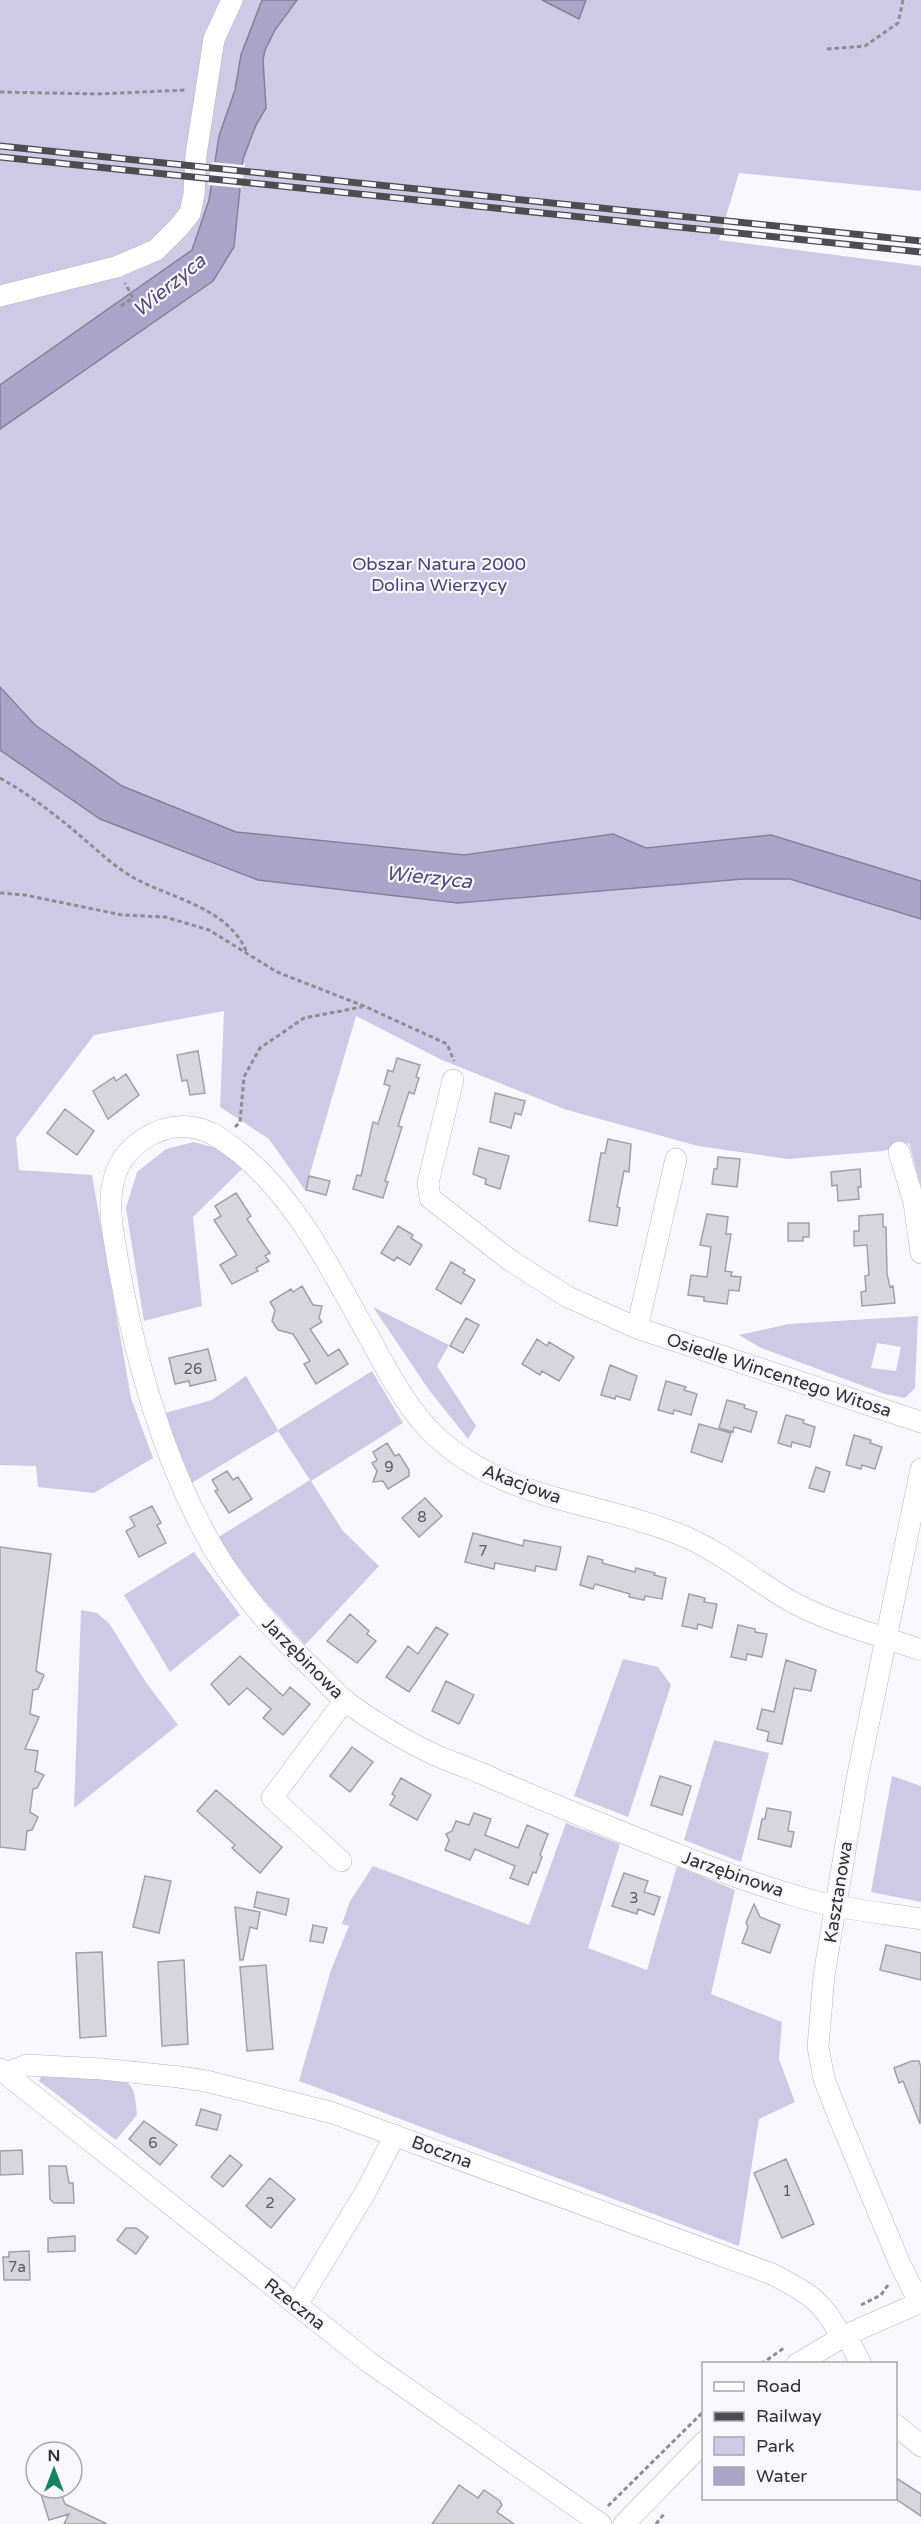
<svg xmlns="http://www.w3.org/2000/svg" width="921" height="2524" font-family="'Varela Round',sans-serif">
<rect width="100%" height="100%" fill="#f8f7fe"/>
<path fill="#cecae5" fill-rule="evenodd" d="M0 0H921V191L739 173 719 240 921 266V1188L909 1143 883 1151 788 1159 698 1146 567 1110 442 1060 356 1016 305 1190 269 1139 220 1107 224 1011 94 1035 16 1138 19 1170 92 1175 131 1398 153 1458 94 1493 38 1487 36 1466 0 1465Z
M194 1142 223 1150 243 1168 193 1217 202 1306 144 1321 126 1208 137 1172 166 1149Z
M373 1307 449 1345 437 1366 476 1426 468 1439 429 1390Z
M918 1316 915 1388 905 1398 885 1394 761 1348 739 1335 789 1324ZM877 1343 901 1347 896 1371 871 1368Z
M372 1371 403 1423 311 1481 343 1531 379 1566 305 1645 260 1596 217 1538 310 1480 278 1431 190 1484 165 1413 212 1400 246 1376 278 1430Z
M194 1552 240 1615 170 1672 124 1595Z
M81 1610 97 1613 109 1623 145 1681 178 1725 74 1808Z
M623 1659 658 1667 671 1685 628 1817 574 1796Z
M714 1740 769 1753 741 1862 684 1840Z
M892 1776 921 1786V1902L871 1892Z
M566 1823 620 1844 588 1948 647 1970 677 1866 735 1890 711 1994 782 2022 779 2059 795 2102 759 2119 739 2246 299 2081 331 1970 349 1926 342 1924 350 1901 373 1866 529 1925Z
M44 2070C63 2072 114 2071 128 2083 136 2090 136 2105 137 2115L116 2140 39 2081Z"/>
<path fill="#aaa4c8" stroke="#85819b" stroke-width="1.5" d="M262 0H297L275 30 265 50 263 60 266 108 256 125 243 159 234 247 213 281 0 429V385L192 250 209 200 219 136 235 90 241 55Z
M542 0H586L579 19Z
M0 687 35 725 122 786 236 832 464 855 613 834 646 848 771 835 921 881V919L790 879H743L458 903 258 880 100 819 0 750Z"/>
<path fill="#f8f7fe" d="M212 162 243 165 245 162 241 191V188L208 185Z"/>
<path fill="#d7d6df" stroke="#a1a0a9" stroke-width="1.5" d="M198 1051 205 1093 190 1095 187 1080 182 1081 177 1055Z
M397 1058 420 1065 416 1077 419 1078 414 1094 409 1092 398 1126 402 1127 385 1181 388 1182 383 1198 353 1189 357 1175 361 1176 373 1122 378 1124 390 1086 384 1084 388 1070 393 1072Z
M126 1074 139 1095 108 1119 93 1091 114 1077 116 1081Z
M495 1093 525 1101 521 1115 515 1113 511 1128 490 1122Z
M65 1109 94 1131 77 1155 47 1133Z
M608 1139 631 1144 629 1172 624 1171 617 1207 620 1208 617 1226 589 1221 601 1153H605Z
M479 1148 509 1156 500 1189 485 1184 486 1179 473 1174Z
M718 1157 740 1159 737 1187 712 1184 714 1169H717Z
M860 1169 861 1187H858L859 1199 838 1201 837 1185 832 1186 831 1172Z
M309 1176 330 1181 326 1195 306 1190Z
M236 1193 251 1216 247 1219 270 1253 265 1256 269 1261 256 1268 258 1271 232 1284 220 1265 237 1255 214 1220 221 1216 215 1206Z
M707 1214 728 1217 726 1234H731L725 1271 732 1272 731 1276 741 1277 739 1291 729 1290 727 1304 704 1301V1297L688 1295 691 1275 707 1277 711 1247 700 1245Z
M883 1214V1227H886L887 1274 890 1287 893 1286 895 1303 862 1306 861 1292 866 1291 865 1276 869 1275 867 1245 854 1246V1231H859V1216Z
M788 1223H809V1237H803V1241H788Z
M398 1226 413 1235 411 1238 422 1245 410 1265 397 1257 394 1261 381 1253Z
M451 1262 465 1270 463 1273 475 1280 461 1304 436 1289Z
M302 1286 313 1305 322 1306 319 1318 322 1322 310 1329 328 1356 339 1349 348 1364 316 1384 304 1364 310 1361 293 1334 278 1330 272 1321 275 1310 270 1302 291 1289 293 1292Z
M466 1318 479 1325 463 1353 450 1346Z
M537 1339 547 1346 549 1342 574 1357 559 1381 542 1371 540 1375 522 1364Z
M208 1349 216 1380 190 1386 189 1381 175 1384 169 1358Z
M610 1365 637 1376 630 1400 616 1396 615 1399 601 1395Z
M666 1381 686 1387 684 1390 697 1394 691 1415 674 1410 673 1414 658 1410Z
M727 1400 745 1405 744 1408 757 1412 751 1432 734 1427 733 1432 719 1428Z
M786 1415 804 1420 803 1423 815 1427 810 1447 792 1442 791 1447 778 1443Z
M699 1424 731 1433 722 1462 691 1452Z
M854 1435 871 1440 870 1443 882 1447 875 1469 862 1465 861 1469 846 1465Z
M387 1443 395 1456 399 1454 409 1470V1476L388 1489 383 1481 373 1482 377 1471 372 1463 377 1460 373 1452Z
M816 1467 830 1472 824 1492 809 1488Z
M227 1471 233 1480 238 1477 252 1499 229 1513 215 1491 218 1490 212 1480Z
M425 1498 442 1516 419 1537 402 1518Z
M152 1506 161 1523 157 1525 166 1543 139 1557 126 1531 135 1526 130 1517Z
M473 1533 523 1546 524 1540 561 1547 556 1570 536 1566 535 1571 495 1563 494 1569 465 1562Z
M0 1547 51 1554 36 1671 44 1675 38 1689 33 1690 30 1714 39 1717 25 1749 38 1751 35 1771 44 1775 37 1788 33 1789 30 1812 38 1817 32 1830 27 1831 25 1850 0 1847Z
M588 1556 603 1560 602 1563 635 1572 636 1568 655 1573 654 1575 666 1578 662 1599 645 1596 644 1600 629 1597 630 1594 595 1584 593 1589 580 1585Z
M689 1594 705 1598 704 1602 717 1604 712 1628 698 1624 697 1629 682 1626Z
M350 1614 369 1631 367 1634 376 1641 357 1663 327 1641Z
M738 1625 755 1629V1632L767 1634 762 1657 747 1654 746 1660 731 1657Z
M436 1627 448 1634 409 1692 386 1677 408 1646 418 1654Z
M240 1656 283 1696 290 1687 310 1704 283 1735 263 1718 271 1709 247 1688 229 1705 211 1684Z
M786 1660 816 1670 811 1691 794 1688 782 1744 767 1741 769 1732 757 1729 762 1709 774 1712Z
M446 1681 474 1695 459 1724 432 1711Z
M352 1747 373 1762 350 1792 330 1776Z
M660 1776 691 1786 682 1815 651 1805Z
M401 1778 431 1795 417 1820 390 1805 395 1796 392 1794Z
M216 1790 282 1847 260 1873 232 1848 235 1845 197 1811Z
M767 1808 791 1812 788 1831 794 1832 791 1847 758 1839 762 1819H765Z
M474 1813 491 1819 485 1835 518 1848 527 1825 548 1834 540 1855 542 1857 536 1873 533 1872 528 1885 510 1878 515 1866 475 1849 470 1860 445 1850 449 1840 446 1834 452 1831 456 1821 469 1825Z
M624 1873 648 1881 644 1892 660 1897 654 1915 638 1909 637 1914 612 1906Z
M145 1876 171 1881 159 1933 133 1927Z
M257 1892 289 1899 286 1915 254 1907Z
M754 1904 760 1917 780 1925 770 1953 742 1943 748 1927 746 1923Z
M235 1907 260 1912 257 1929 250 1927 243 1960H240Z
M313 1925 327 1928 323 1943 310 1941Z
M886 1945 921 1953V1980L880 1970Z
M102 1952 106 2036 80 2038 76 1953Z
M184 1960 188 2044 162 2046 158 1962Z
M266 1965 273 2049 247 2051 240 1967Z
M912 2061H919L921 2067 920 2124 903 2081 899 2083 894 2068Z
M201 2109 221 2115 217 2130 196 2125Z
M144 2121 177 2145 160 2165 129 2139Z
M22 2150 23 2174 0 2175V2151Z
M230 2155 242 2165 223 2187 211 2177Z
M786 2159 814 2224 782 2238 754 2173Z
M49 2166H66L69 2183H73L74 2203H54L50 2199Z
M270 2178 295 2199 271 2228 246 2206Z
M126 2228H136L148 2237 136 2254 117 2240Z
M75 2236V2251L48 2252V2238Z
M29 2251 30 2280H4L3 2257H9V2252Z
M896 2478 921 2494V2516L896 2499Z
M459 2485 478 2498 484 2490 500 2501 502 2505 497 2512 514 2524H432Z
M39 2488H59L65 2504 107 2524H64L69 2514 49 2520Z"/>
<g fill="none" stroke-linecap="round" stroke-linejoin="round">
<g stroke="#b8b6bf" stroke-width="22">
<path id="minor" d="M0 296 116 267 156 250 179 227 190 213 194 194 196 155 214 39 232 0
M453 1080 428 1183 430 1198 511 1261 568 1297 637 1328 921 1422
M899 1152 914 1202 921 1253
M637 1328 676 1159
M921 1650C879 1635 834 1624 794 1603 758 1583 726 1555 688 1538 596 1498 494 1503 423 1423 401 1397 385 1367 369 1337 332 1272 299 1202 240 1153 225 1141 211 1130 191 1127 159 1123 122 1146 114 1179 107 1205 113 1232 117 1257 134 1355 162 1459 212 1546 239 1592 273 1631 312 1668 322 1678 333 1690 344 1700 366 1717 405 1741 431 1753 448 1761 466 1767 483 1774 531 1796 580 1815 629 1835 688 1859 748 1883 810 1900 846 1910 884 1913 921 1919
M341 1861 272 1798 345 1700
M0 2069 370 2363 601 2524
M6 2073 27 2065 102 2069 179 2077 206 2081 333 2113 772 2274C807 2292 824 2301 841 2337
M919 2302 900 2264 840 2120 824 2079 818 2047 824 1975 857 1779 921 1469
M297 2305 365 2193 395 2135
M846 2335 861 2364
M797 2364 846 2335 921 2302
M896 2425 921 2446
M624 2524 704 2442"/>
</g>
<path stroke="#8d8d91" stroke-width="3" stroke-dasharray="4.5 3" stroke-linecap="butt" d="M827 49 865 46 898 23 903 0
M0 92 98 94 187 90
M121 306 133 298 125 283
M0 778C25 792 49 810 71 828 92 845 112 866 136 879 174 899 230 909 247 953
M0 893 25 895 122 915 165 917 209 930 277 972 364 1006 447 1044 454 1061
M235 1127 240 1122 244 1077 260 1048 304 1018 362 1007
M861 2305 881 2295 888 2285
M761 2364 784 2348
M608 2506 704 2411
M656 2524 664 2514"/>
<use href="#minor" stroke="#fff" stroke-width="21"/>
<g stroke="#4d4d51" stroke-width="7">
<path id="rail" d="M0 146 921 241
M0 157 921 252"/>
</g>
<use href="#rail" stroke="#f8f7fe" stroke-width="4.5" stroke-dasharray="14" stroke-linecap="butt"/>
</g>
<g text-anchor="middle" stroke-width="4.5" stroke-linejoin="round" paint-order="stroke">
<g font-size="15" fill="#5a5a5e">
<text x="193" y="1374">26</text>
<text x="389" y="1472">9</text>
<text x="422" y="1522">8</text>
<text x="483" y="1556">7</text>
<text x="634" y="1903">3</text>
<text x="153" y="2148">6</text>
<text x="787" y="2196">1</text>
<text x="270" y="2208">2</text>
<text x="17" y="2272">7a</text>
</g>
<g font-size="18" fill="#4c4172" stroke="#f8f7fe">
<text x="439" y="570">Obszar Natura 2000<tspan x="439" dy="21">Dolina Wierzycy</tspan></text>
</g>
<g font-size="18" fill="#303033" stroke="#f8f7fe">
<text transform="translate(779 1375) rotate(18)" y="6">Osiedle Wincentego Witosa</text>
<text transform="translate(522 1484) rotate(20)" y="6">Akacjowa</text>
<text transform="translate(303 1658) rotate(45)" y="6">Jarzębinowa</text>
<text transform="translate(733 1874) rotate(19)" y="6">Jarzębinowa</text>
<text transform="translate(838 1892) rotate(-81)" y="6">Kasztanowa</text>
<text transform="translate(442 2152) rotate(20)" y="6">Boczna</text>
<text transform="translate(295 2304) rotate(38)" y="6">Rzeczna</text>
</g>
<g font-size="20" font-style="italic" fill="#54487b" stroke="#f8f7fe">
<text transform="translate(169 285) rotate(-39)" y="7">Wierzyca</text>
<text transform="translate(429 877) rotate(6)" y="7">Wierzyca</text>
</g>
</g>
<rect x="702" y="2362" width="195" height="138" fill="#f8f7fe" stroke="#a8a7ad" stroke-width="1.5"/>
<rect x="714" y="2382" width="30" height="9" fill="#ffffff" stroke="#a8a7ad" stroke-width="1.5"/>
<text x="756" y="2392" font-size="18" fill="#303033">Road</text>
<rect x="714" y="2412" width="30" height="9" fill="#4d4d51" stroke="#a8a7ad" stroke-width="1.5"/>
<text x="756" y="2422" font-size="18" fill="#303033">Railway</text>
<rect x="714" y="2437" width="30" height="18" fill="#cecae5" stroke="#a8a7ad" stroke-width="1.5"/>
<text x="756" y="2452" font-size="18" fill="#303033">Park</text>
<rect x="714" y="2467" width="30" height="18" fill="#aaa4c8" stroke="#a8a7ad" stroke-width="1.5"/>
<text x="756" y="2482" font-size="18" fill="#303033">Water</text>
<g transform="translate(54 2470)"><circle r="28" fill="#f8f7fe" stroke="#a8a7ad" stroke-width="1.5"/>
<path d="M0-4.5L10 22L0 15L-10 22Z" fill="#168461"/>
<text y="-9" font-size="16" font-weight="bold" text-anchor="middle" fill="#303033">N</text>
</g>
</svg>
